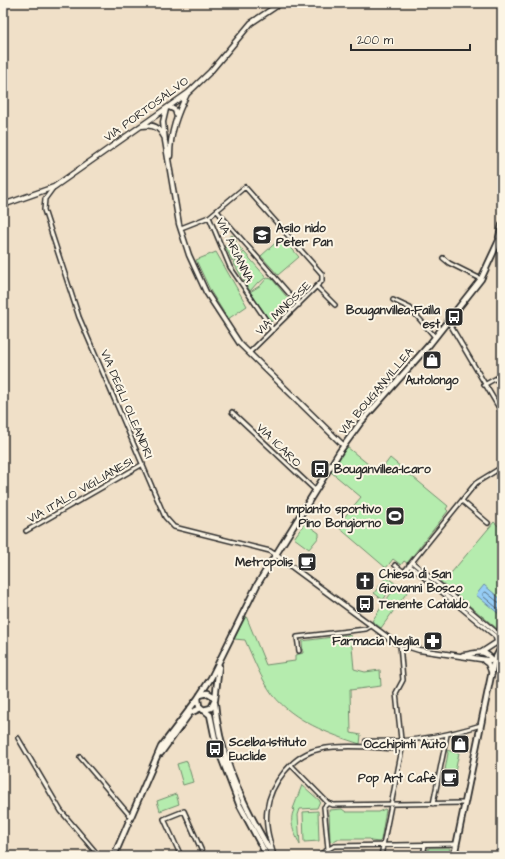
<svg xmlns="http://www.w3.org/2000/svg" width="505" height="859" font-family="'Architects Daughter',sans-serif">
<rect width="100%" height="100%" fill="#f0e0c8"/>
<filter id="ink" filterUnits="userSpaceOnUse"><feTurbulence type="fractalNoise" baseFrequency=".025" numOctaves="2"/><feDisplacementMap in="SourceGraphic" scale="8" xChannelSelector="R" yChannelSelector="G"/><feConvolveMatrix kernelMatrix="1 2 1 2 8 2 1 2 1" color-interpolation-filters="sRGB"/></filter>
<g filter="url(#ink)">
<path fill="#b5ecae" stroke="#708c6c" d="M232 235 236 239V243L243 251 239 254 238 253 232 261 225 246 230 242 228 238Z
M282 237 299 257 278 275 261 256Z
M216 252 247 306 228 319 211 292 196 260Z
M244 252 266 277 259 283 258 282 250 291 233 262 238 259Z
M267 278 272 279 291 302 271 322 250 292 261 285Z
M347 447 379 473 390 458 448 506 446 509 448 511 407 563 404 561 401 565 393 559 386 568 337 526 361 497 331 472Z
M494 522 502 529V631H500L435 577 439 573 446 579Z
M305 523 319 533V537L309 549 294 538Z
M386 577 395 583 383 600 374 593Z
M398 583 400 585 402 584 408 591 381 628 372 621Z
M246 616 266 665 295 661V655L303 653 302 641 348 635 351 636 354 669 365 672 380 670 381 686 350 690 351 733 361 735 360 744C329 734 294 721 273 695 261 679 253 658 245 640L234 639Z
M446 750 459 753 455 772 445 770 448 753Z
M187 761 193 782 183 785 177 764Z
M302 785 320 801 317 808 300 809 298 815 300 845C295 834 288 821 294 810L293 809Z
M176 794 179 804 160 811 157 801Z
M342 809 346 812H378L385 809 386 810 381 840 379 842 371 841 369 839H337L333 842 330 841 329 810Z
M318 811 319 841 304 842 303 812Z
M429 848H450L449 856H428L426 853Z"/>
<path fill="#96cdf5" stroke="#6b8ca4" d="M484 585 502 600V610L499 614 476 595Z"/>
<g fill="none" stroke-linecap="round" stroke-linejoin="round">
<path stroke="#566c7c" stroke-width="1" d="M502 603 498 602 486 592 483 593V596L497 608H502"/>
<g stroke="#2b2b2b" stroke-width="6">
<path id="minor" d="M53 188 45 199 44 210 79 317 165 517 174 527 270 551 276 555
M217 211 299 305
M209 217 230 267 273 330
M181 228 209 217 245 187 322 274V281L249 353
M443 258 449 263 481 279
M317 287 335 305
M393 300 410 308 435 337
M448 321 502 413
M484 385 502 375
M232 412 315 490
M462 501 488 523
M26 531 143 464
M412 562 502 637
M395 565 404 572 476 483 502 467
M409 565 495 636 497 643
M299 651 297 637 366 629 371 626
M18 738 61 811 99 856
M366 741C406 743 443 737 481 725
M80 757 131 817
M291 765 328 803 333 805 464 803
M328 803 324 807 328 849
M433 804 447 735
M273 852C269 838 265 825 267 810 270 784 293 754 320 749 346 744 375 748 402 749
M181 856 164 819 184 811 204 856
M317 856 334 846 456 844
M381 856 402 749 396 693 403 680 400 644
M423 856 425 845"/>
</g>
<g stroke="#2b2b2b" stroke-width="7">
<path id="tertiary" d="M169 107 175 110 177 117
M166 109 163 122 165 141 179 224 189 255 206 292 240 344 343 445
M142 126C152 124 160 127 164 137
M170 156C170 133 177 114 187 94
M3 205 54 187 188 93 210 72 251 23 281 3
M276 555 394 642 419 650 494 661
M482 652 502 639
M463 655C479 653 483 648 494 661
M484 661 488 664 492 674"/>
</g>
<g stroke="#2b2b2b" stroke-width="8">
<path id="secondary" d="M499 237 502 225
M200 695 208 693 213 696 215 700 211 708 203 710
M215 700 219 666
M215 703C219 759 246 809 273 856
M161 753 190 713 201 708
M114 856 161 747 198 698
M267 856 239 804 216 744 210 715 199 706 198 698 211 678 257 585 340 451 361 422 429 345 481 279 502 234
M454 856 494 661 502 646"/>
</g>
<use href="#minor" stroke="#fcf5e5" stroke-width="3"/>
<use href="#tertiary" stroke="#fcf5e5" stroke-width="4"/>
<use href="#secondary" stroke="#fcf5e5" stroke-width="4.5"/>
</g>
</g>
<defs>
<g id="school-square" transform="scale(1)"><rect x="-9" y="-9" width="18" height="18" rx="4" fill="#2b2b2b" stroke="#fcf5e5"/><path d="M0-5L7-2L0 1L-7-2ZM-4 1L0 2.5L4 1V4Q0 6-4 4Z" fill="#fff"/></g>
<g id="bus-square" transform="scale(1)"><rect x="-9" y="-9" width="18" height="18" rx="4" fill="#2b2b2b" stroke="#fcf5e5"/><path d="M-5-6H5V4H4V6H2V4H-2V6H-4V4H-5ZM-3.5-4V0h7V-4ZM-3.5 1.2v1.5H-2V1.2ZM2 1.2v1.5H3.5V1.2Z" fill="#fff"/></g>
<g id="shop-square" transform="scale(1)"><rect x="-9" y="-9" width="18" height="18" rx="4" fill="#2b2b2b" stroke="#fcf5e5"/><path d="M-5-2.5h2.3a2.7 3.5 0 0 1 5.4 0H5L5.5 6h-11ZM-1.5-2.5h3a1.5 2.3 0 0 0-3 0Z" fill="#fff"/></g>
<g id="stadium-square" transform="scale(1)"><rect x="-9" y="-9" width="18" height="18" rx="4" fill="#2b2b2b" stroke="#fcf5e5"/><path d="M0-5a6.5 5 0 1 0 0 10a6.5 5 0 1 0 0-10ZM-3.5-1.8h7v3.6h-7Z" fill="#fff"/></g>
<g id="cafe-square" transform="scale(1)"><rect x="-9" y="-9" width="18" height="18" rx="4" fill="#2b2b2b" stroke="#fcf5e5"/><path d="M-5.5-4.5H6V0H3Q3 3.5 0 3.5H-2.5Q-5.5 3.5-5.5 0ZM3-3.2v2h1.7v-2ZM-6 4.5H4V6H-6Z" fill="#fff"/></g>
<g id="church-square" transform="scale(1)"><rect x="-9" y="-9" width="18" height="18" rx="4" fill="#2b2b2b" stroke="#fcf5e5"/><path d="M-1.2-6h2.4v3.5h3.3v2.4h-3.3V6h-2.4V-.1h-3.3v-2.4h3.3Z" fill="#fff"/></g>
<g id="pharmacy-square" transform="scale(1)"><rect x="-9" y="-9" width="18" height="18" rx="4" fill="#2b2b2b" stroke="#fcf5e5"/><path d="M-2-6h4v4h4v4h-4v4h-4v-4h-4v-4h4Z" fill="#fff"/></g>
</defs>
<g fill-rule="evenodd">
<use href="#school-square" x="262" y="235"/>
<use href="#bus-square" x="454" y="317"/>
<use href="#shop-square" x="432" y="360"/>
<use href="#bus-square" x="320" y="469"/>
<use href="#stadium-square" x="395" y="516"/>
<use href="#cafe-square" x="307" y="562"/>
<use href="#church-square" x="365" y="581"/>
<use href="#bus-square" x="365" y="604"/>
<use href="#pharmacy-square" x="433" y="641"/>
<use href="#shop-square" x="460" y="744"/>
<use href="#bus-square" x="215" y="749"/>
<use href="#cafe-square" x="450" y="778"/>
</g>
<g text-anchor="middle" stroke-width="4" stroke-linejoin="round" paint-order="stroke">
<g font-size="12" fill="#2b2b2b" stroke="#fcf5e5">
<text transform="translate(146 109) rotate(-36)" y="4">VIA PORTOSALVO</text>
<text transform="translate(235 250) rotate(64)" y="4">VIA ARIANNA</text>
<text transform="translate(283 308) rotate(-44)" y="4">VIA MINOSSE</text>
<text transform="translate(376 391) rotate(-50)" y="4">VIA BOUGANVILLEA</text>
<text transform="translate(127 404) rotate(67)" y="4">VIA DEGLI OLEANDRI</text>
<text transform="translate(279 445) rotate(44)" y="4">VIA ICARO</text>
<text transform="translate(80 490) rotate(-30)" y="4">VIA ITALO VIGLIANESI</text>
</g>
<g font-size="12" font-weight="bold" fill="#2b2b2b" stroke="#fcf5e5" text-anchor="end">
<text x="276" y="232" text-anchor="start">Asilo nido<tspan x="276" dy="14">Peter Pan</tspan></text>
<text x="440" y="314">Bouganvillea-Failla<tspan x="440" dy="14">est</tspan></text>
<text x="432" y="384" text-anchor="middle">Autolongo</text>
<text x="334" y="473" text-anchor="start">Bouganvillea-Icaro</text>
<text x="381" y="513">Impianto sportivo<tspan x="381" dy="14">Pino Bongiorno</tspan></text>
<text x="293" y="566">Metropolis</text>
<text x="379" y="578" text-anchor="start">Chiesa di San<tspan x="379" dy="14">Giovanni Bosco</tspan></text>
<text x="379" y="608" text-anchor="start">Tenente Cataldo</text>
<text x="419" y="645">Farmacia Neglia</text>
<text x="229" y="746" text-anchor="start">Scelba-Istituto<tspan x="229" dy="14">Euclide</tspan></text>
<text x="446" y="748">Occhipinti Auto</text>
<text x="436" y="782">Pop Art Cafè</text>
</g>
</g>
<rect width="505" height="859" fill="none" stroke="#fcf5e5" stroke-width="16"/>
<rect x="8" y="8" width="489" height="843" fill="none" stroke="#2b2b2b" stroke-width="1.5" filter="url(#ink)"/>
<path d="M351 44v6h119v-6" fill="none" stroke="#2b2b2b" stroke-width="2"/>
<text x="357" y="44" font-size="12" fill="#2b2b2b" stroke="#fcf5e5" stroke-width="3" paint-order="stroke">200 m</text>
</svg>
